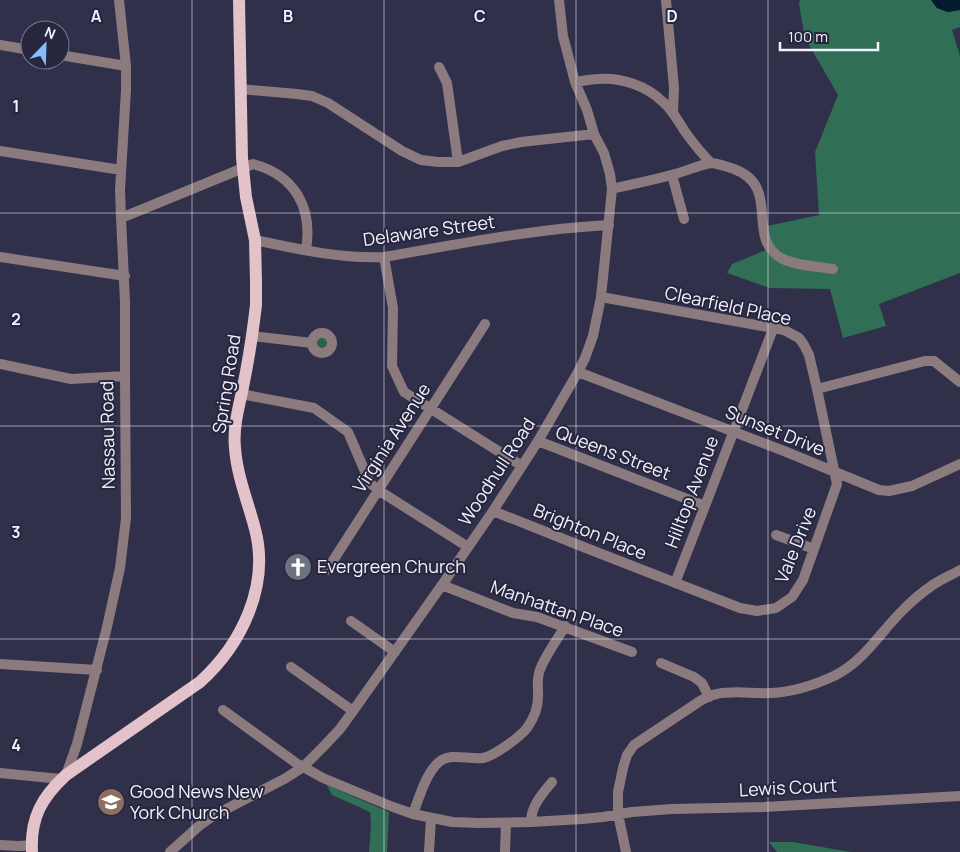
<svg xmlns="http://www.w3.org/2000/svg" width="960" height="852" font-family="Manrope,sans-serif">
<rect width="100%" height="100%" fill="#31304a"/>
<path fill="#2c624c" d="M315 343a7 7 0 1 1 14 0a7 7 0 1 1-14 0Z"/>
<path fill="#306e55" d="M800 0H931L937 8 948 12 960 10V27L952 30 960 56V273L879 304 886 326 843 338 830 289 770 288 727 273 732 264 771 248 767 226 819 215 815 152 838 95 805 38 799 4Z
M327 785 389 812 387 852H369L371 825 370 812 332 795Z
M769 842H793L851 852H777Z"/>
<path fill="#021b2c" d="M931 0H960V10L948 12 937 8Z"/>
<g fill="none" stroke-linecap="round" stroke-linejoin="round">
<path stroke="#8b7b7f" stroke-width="10" d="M666 0 674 88 673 113
M0 45 30 50
M60 55 126 66
M439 67 447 83 458 162
M575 82C583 81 591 79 598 79 621 77 647 86 663 102 673 110 679 123 686 133 694 144 702 154 711 163
M240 89 297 94 312 96 328 103 402 151 421 160 438 162H458L502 146 521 142 594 134
M0 151 121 170
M672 175 684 219
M612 189C633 184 654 180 675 174 683 172 705 163 712 163 719 164 728 167 734 169 782 187 745 237 781 258 796 266 816 266 833 269
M121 217 126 216 253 164C295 175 313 208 306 250
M255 240C297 249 341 259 384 257 459 244 533 229 609 225
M0 257 125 276
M384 257 393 308 392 366 404 392 522 466
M312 343a10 10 0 1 1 20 0a10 10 0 1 1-20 0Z
M252 336 312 343
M0 364 71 379 125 376
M578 372 784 451 879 490 889 491 912 486 960 464
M817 389 925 361H934L960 382
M241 394 314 408 348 432 370 483 378 490 468 547
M538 441 705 506
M493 511 586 548 740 608 757 611 776 608 792 597 803 580 837 484 817 389 809 355 804 345 799 338 784 330 601 297
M776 535 814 549
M327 570 485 324
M675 583 705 506 773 329
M442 585 513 613 537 617 632 652
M351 621 395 652
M661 663 694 677 702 683 709 697
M0 664 97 670
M291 667 353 711
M223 710 296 763 323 778 393 807 413 814 452 822 478 823 531 822 582 819 603 817 632 812 672 809 764 807 960 796
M0 773 61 779
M66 775 77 744 107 627 120 568 126 518 125 376V302L121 217 120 190 126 90V66L119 0
M413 814C419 798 426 773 439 762 451 752 468 760 483 758 494 756 520 737 527 728 535 717 539 706 538 692 538 686 537 680 539 673 542 660 558 639 565 626
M531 822C531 806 542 794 552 782
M0 845 19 846 32 845
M170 852 199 826 213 816 286 778 303 767 323 747 340 729 353 711 442 585 493 511 538 441 578 372 585 358 593 336 601 297 612 189 610 174 604 153 594 134 587 110 575 82 563 36 559 0
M429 852 431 818
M505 852 506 823
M626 852 618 814V792L623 768 627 755 634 745 700 701C705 698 711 695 717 694 734 690 753 694 771 693 794 692 815 685 836 675 865 660 881 631 904 609 912 601 921 593 930 587 939 580 950 576 960 570"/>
<path stroke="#e4c2ca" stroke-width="12" d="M32 852C30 818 42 797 66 775L200 682C242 644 270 585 255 529 248 502 237 476 235 448 233 429 238 410 242 392 247 368 251 345 254 321L256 305V282L255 240 246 197 242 158 239 0"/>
</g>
<path fill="none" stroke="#f2f2fd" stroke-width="1" stroke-opacity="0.55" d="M192 0V852M384 0V852M576 0V852M768 0V852M0 213H960M0 426H960M0 639H960"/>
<defs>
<g id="church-disc" transform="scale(1.4375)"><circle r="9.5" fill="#6b7280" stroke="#27263f"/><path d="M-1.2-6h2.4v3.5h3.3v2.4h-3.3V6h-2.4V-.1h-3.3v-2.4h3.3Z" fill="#fff"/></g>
<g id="school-disc" transform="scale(1.4375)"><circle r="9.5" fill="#8d6e63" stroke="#27263f"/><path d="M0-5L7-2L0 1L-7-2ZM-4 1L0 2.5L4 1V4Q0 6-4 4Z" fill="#fff"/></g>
</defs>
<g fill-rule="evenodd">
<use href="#church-disc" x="298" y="567"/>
<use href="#school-disc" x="111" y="802"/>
</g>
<g text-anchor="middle" stroke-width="4" stroke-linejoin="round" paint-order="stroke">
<g font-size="18" fill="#f2f2fd" stroke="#27263f">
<text transform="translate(429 231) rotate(-8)" y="6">Delaware Street</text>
<text transform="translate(728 306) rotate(12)" y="6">Clearfield Place</text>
<text transform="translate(227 384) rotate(-81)" y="6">Spring Road</text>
<text transform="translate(775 431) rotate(22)" y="6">Sunset Drive</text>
<text transform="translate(108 435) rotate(-91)" y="6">Nassau Road</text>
<text transform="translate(392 438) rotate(-57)" y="6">Virginia Avenue</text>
<text transform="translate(613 453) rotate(21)" y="6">Queens Street</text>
<text transform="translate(497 472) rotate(-57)" y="6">Woodhull Road</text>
<text transform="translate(692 492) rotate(-69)" y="6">Hilltop Avenue</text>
<text transform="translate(590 532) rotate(22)" y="6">Brighton Place</text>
<text transform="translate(796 545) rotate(-68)" y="6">Vale Drive</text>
<text transform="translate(557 609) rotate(19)" y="6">Manhattan Place</text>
<text transform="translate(788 788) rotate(-3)" y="6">Lewis Court</text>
</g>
<g font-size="18" fill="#f2f2fd" stroke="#27263f" text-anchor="start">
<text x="317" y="573">Evergreen Church</text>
<text x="130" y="798">Good News New<tspan x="130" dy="21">York Church</tspan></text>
</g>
</g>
<g font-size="16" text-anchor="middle" font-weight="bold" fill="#f2f2fd" stroke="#27263f" stroke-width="4" stroke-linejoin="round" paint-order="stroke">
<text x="96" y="22">A</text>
<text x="288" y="22">B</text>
<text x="480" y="22">C</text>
<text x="672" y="22">D</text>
<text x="16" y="112">1</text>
<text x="16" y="325">2</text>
<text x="16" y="538">3</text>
<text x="16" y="751">4</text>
</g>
<g transform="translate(45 45) rotate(23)"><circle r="24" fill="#27263f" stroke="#78788b"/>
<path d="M0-4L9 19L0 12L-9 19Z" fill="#87bbfb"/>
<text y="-8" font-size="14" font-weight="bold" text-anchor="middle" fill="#f2f2fd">N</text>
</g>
<path d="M780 42v8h98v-8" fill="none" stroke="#f2f2fd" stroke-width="2.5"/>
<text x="788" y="42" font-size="15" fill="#f2f2fd" stroke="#27263f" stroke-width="4" paint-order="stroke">100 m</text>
</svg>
